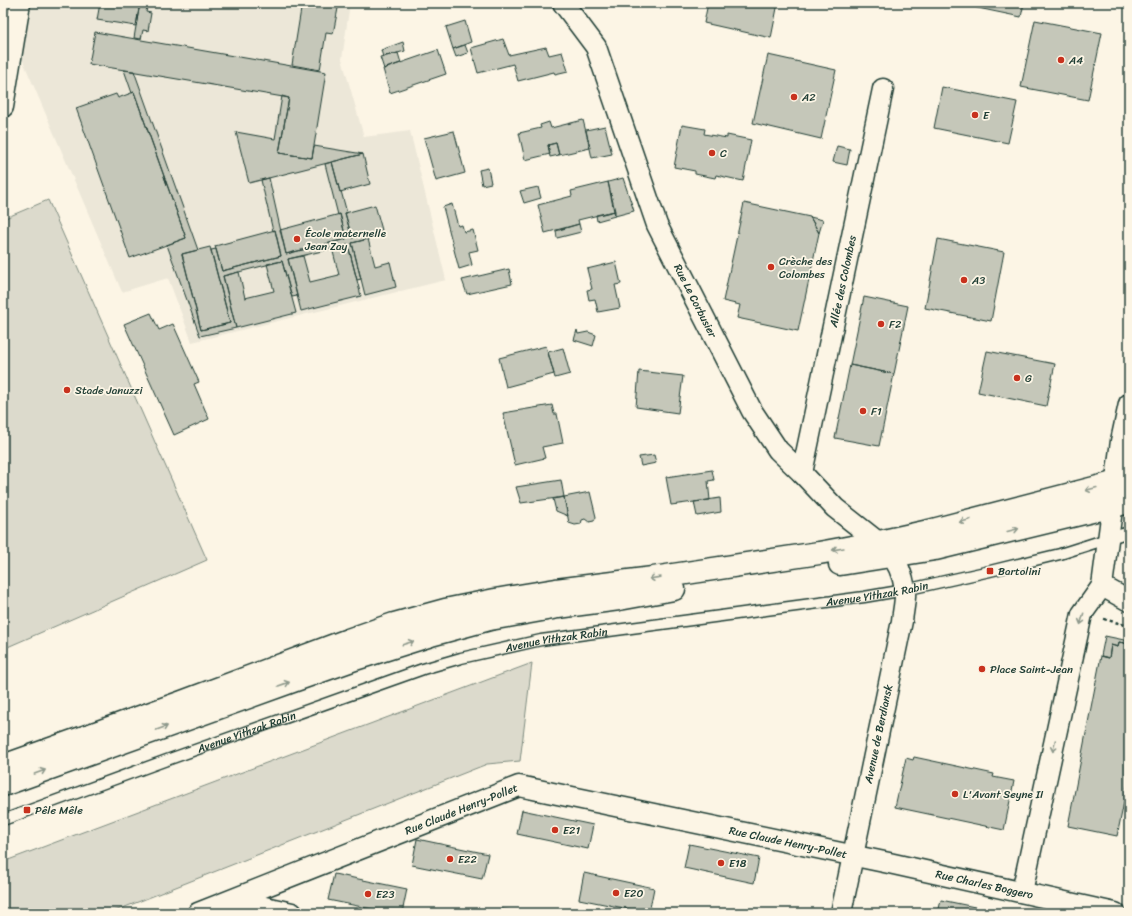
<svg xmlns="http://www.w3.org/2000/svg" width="1132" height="916" font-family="Sriracha,sans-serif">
<rect width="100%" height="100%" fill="#fcf5e5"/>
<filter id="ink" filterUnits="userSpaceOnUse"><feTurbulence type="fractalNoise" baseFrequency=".025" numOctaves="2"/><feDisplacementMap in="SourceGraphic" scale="8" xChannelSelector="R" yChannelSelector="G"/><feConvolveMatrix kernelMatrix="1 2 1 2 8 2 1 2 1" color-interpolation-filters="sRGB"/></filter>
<g filter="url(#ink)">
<path fill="#ece7d8" d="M20 3H350L342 59 364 137 410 131 446 280 192 342 168 278 122 292 14 40Z"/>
<path fill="#dcdacc" stroke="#7e8c80" d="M48 200 207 560 3 649V219Z
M532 663 520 761 487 764 110 913H3V862Z"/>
<path fill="#c5c7b9" stroke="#1f3d34" d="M100 3H140L136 26 97 20Z
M140 3H148L146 12 151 13 148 31 143 30 141 39 134 38Z
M302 3H339L333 34 326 33 320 70 292 65Z
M708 3H778L771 38 704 23Z
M954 3H1024L1021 17Z
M1035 20 1102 33 1088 100 1021 87Z
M465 21 471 42 453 49 446 27Z
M95 32 326 72 312 158 279 153 289 98 89 64Z
M503 39 509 55 546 47 549 55 562 52 568 71 555 74 554 72 518 81 513 64 478 73 471 48Z
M403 42 405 51 383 57 381 50Z
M465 45 468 53 456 57 453 49Z
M438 50 446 74 390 93 383 69Z
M398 53 401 63 384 69 380 57Z
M768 55 836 70 821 139 753 123Z
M124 70 134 71 198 250 182 254 201 330 230 323 211 250 216 249 222 271 281 256 275 230 273 231 261 180 269 178 286 254 346 239 340 214 338 215 325 164 332 162 340 192 341 191 347 213H345L352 238 367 234 368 239 352 243 361 279 357 280 348 245 288 259 297 296 292 297 282 261 223 276 236 328 200 336 167 245 186 238 134 92 132 93Z
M942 87 1017 102 1008 143 934 128Z
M134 92 186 238 130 258 76 108 116 94 118 98Z
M282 96 289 98 279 153 312 158 314 146 363 154 249 183 236 132 275 139Z
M583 120 590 148 559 155 556 143 548 145 550 154 525 160 519 133 541 128 540 125 549 122 551 128Z
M682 125 705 129 704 134 727 138V135L751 140 743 181 716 175 715 178 695 174V171L674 167Z
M605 126 612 154 592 158 586 130Z
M454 131 465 173 436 181 424 138Z
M556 143 559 155 550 157 548 145Z
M837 146 850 149 847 165 833 162Z
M363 154 370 184 340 192 332 162Z
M488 168 491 183 482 185 479 170Z
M623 178 634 211 615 216 608 182Z
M608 182 615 211 578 220 579 224 545 233 538 205 572 196 571 191Z
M538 187 541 198 524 203 520 191Z
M744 203 810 217 819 233 798 331 737 318 740 305 723 301Z
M452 204 458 226 462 225 464 232 473 230 478 250 469 252 472 265 459 269 443 207Z
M375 205 382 230 352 238 345 213Z
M615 211V216L597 221 596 215Z
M340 214 346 239 286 254 280 230Z
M810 217 823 220 819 233Z
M579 224 581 232 557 238 556 231Z
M275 230 281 256 222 271 215 246Z
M368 239 375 266 390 262 396 287 365 295 352 243Z
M938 239 1004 252 991 321 925 308Z
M348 245 361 296 301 311 288 259 303 256 310 282 339 275 332 248Z
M210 247 230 323 201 330 182 254Z
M282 261 296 313 236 328 223 276 239 272 245 298 274 291 267 264Z
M616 262 621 284 615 285 620 308 598 312 595 299 589 300 587 290 592 289 587 269Z
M509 269 512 284 467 294 462 280Z
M864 297 908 306 894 374 850 365Z
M151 313 159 330 173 324 199 382 194 384 209 419 174 435 124 324Z
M577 330 578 334 588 332 596 335 593 346 574 340Z
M546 346 554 374 506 387 499 358Z
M563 348 570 374 555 378 548 352Z
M987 351 1055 364 1046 406 978 392Z
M850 365 894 374 879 446 835 438Z
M639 371 683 376 678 413 636 407Z
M552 405 554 414H557L563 443 542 447 545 458 515 465 503 413Z
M654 455 656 463 641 466 639 457Z
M712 470 714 480 708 481 710 500 671 505 666 477Z
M561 480 564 497 521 503 516 487Z
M590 492 596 517 594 521 589 522 585 519 582 520 581 524 575 525 569 523 564 497Z
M564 497 568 516 556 511 553 499Z
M720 498 721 512 697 516 694 502Z
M1105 636 1129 641V644L1119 642 1118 647 1111 645 1109 658 1101 656Z
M1119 642 1129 644V778L1117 836 1068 826 1101 656 1109 658 1111 645 1118 647Z
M914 757 994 774 993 777 1014 781 1004 830 895 807 906 758 913 760Z
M522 810 593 825 588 849 517 834Z
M417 839 488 854 482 879 412 865Z
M689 844 759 858 754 883 684 868Z
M584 873 654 888 649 913 579 899Z
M334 874 407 889 402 913H392L328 900Z
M941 900 1004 913H938Z
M502 909 523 913H501Z"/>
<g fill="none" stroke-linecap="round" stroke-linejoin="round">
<g stroke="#1f3d34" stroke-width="13">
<g id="service">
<path id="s1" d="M3 820 164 761 423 669 461 658 541 640 864 597 905 590 990 571 1060 554 1129 532"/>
</g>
</g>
<g stroke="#1f3d34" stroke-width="23">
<g id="minor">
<path id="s2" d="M563 3 596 47 657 225 752 411 778 450 802 473 835 508 887 549C896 560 903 575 905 589 906 599 903 611 902 621L841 913"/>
<path d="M3 107 20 3"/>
<path id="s3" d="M802 473 883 89"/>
<path d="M1102 586 1121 441 1129 404"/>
<path d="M1102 586 1129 601"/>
<path d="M1022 892 1082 614 1102 586"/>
<path d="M233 900 292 913"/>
<path id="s4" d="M198 913 519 786 889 863 1115 913"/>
</g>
</g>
<g stroke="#1f3d34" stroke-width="25">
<path id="secondary" d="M840 564 935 549 1129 502
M3 766 182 702 348 640 394 624 445 610 495 600 556 590 653 578 819 553 879 542 929 531 1129 479
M3 785 293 681 355 659 431 635 490 619 558 607 619 599 674 589"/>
</g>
<path stroke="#1f3d34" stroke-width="2.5" stroke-dasharray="3 3" stroke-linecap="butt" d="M1104 619 1129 626"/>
<use href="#service" stroke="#fcf5e5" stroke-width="10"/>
<use href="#minor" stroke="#fcf5e5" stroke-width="20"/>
<use href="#secondary" stroke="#fcf5e5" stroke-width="22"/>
</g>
<defs><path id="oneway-shaft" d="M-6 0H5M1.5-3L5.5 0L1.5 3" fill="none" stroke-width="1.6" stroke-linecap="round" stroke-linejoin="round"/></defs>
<g stroke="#8e998c">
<use href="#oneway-shaft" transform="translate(1091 489) rotate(166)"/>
<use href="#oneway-shaft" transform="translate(965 521) rotate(166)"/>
<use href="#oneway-shaft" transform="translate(1013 530) rotate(-14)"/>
<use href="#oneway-shaft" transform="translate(838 549) rotate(170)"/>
<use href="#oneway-shaft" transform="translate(655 578) rotate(172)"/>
<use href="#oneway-shaft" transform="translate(1082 619) rotate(106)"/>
<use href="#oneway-shaft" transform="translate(408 643) rotate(-17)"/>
<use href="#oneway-shaft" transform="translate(284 684) rotate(-19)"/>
<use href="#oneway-shaft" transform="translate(162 728) rotate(-20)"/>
<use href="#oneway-shaft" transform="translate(1054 746) rotate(102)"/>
<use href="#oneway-shaft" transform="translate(40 772) rotate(-20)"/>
</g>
</g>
<g fill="#c8321e" stroke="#fcf5e5" stroke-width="1.5">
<circle cx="1061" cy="60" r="4"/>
<circle cx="794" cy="97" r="4"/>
<circle cx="975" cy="115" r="4"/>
<circle cx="712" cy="153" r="4"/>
<circle cx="297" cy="239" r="4"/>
<circle cx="771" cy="267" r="4"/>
<circle cx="964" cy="280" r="4"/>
<circle cx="881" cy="324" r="4"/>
<circle cx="1017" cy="378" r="4"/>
<circle cx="67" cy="390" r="4"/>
<circle cx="863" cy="411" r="4"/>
<rect x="986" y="567" width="8" height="8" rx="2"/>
<circle cx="982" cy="669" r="4"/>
<circle cx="955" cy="794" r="4"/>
<rect x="23" y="806" width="8" height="8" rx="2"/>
<circle cx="555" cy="830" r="4"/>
<circle cx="450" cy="859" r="4"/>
<circle cx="721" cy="863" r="4"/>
<circle cx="616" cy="893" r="4"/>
<circle cx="368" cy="894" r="4"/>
</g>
<g text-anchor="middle" stroke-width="3.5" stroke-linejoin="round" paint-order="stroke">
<g font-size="11" fill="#1f3d34" stroke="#fcf5e5" text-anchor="start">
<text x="1069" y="64">A4</text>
<text x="802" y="101">A2</text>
<text x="983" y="119">E</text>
<text x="720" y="157">C</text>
<text x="305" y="237">École maternelle<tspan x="305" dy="13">Jean Zay</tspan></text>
<text x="779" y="265">Crèche des<tspan x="779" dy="13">Colombes</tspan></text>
<text x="972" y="284">A3</text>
<text x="889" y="328">F2</text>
<text x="1025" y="382">G</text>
<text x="75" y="394">Stade Januzzi</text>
<text x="871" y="415">F1</text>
<text x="998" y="575">Bartolini</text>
<text x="990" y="673">Place Saint-Jean</text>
<text x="963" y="798">L'Avant Seyne II</text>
<text x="35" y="814">Pêle Mêle</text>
<text x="563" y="834">E21</text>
<text x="458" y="863">E22</text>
<text x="729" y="867">E18</text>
<text x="624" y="897">E20</text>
<text x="376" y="898">E23</text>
</g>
<g font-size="11" fill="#1f3d34" stroke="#fcf5e5">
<text dy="4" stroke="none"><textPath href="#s3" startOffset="196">Allée des Colombes</textPath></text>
<text dy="4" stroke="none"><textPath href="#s2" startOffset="328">Rue Le Corbusier</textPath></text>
<text dy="4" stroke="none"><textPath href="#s1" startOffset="907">Avenue Yithzak Rabin</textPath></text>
<text dy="4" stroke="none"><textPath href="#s1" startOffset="583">Avenue Yithzak Rabin</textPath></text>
<text dy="4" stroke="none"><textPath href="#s1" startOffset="259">Avenue Yithzak Rabin</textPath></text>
<text transform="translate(878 734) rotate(-78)" y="4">Avenue de Berdiansk</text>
<text dy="4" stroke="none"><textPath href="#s4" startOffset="283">Rue Claude Henry-Pollet</textPath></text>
<text dy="4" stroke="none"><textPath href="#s4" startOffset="620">Rue Claude Henry-Pollet</textPath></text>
<text dy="4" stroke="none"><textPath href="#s4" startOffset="821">Rue Charles Boggero</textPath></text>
</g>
</g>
<rect width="1132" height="916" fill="none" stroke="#fcf5e5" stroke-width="16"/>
<rect x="8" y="8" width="1116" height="900" fill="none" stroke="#1f3d34" stroke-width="1.5" filter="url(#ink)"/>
</svg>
